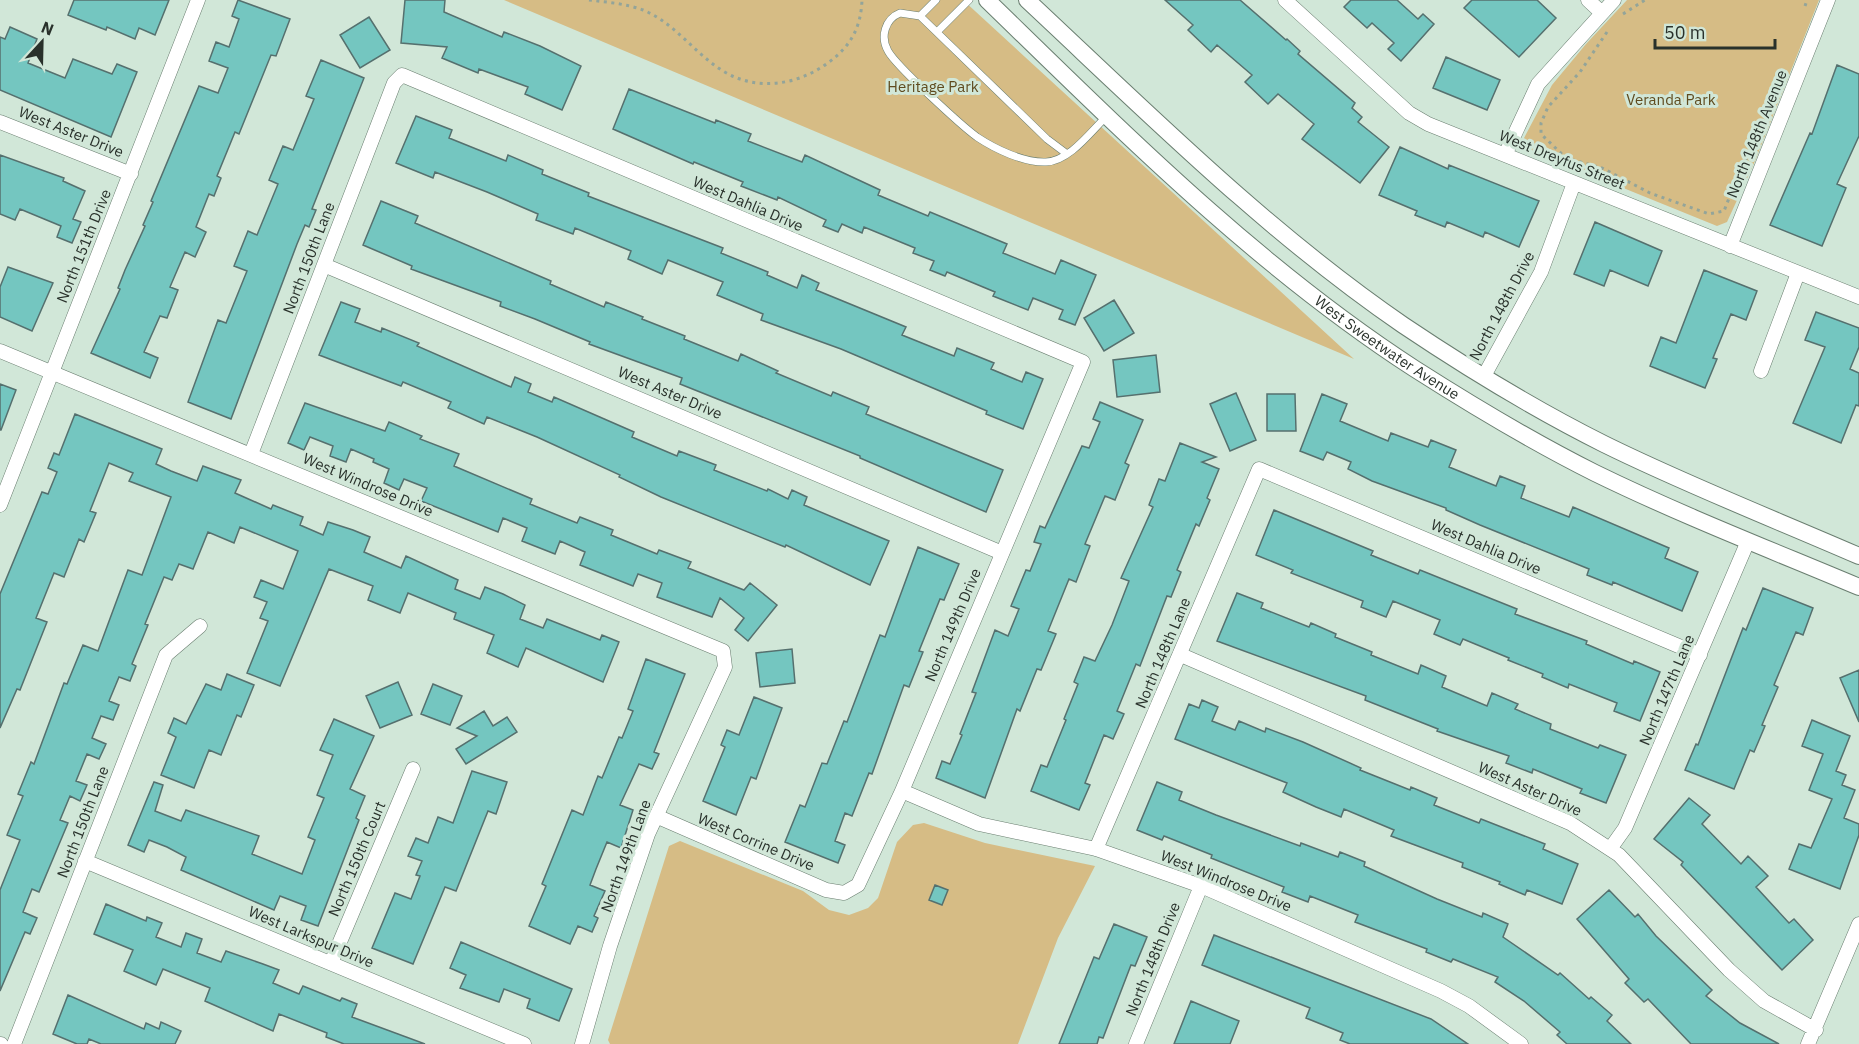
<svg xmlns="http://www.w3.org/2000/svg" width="1859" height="1044" font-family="'IBM Plex Sans',sans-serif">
<rect width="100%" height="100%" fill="#d1e7d8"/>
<path fill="#d6bc85" d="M504 0H963L1354 359Z
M1627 0H1819L1755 161 1727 222 1717 226 1532 151 1524 138 1552 85 1586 44Z
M924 823 985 843 1095 866 1058 938 1018 1044H610L608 1040 669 846 680 841 803 891 829 910 849 915 868 908 878 898 897 842 913 825Z"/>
<path fill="#74c6c0" stroke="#55706e" stroke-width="1.5" d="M74 0H169L155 35 139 28 135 39 107 27 106 30 68 15Z
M238 0 290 19 276 56 271 55 239 134 235 132 217 176 221 178 214 196 209 194 196 227 206 232 195 257 185 252 170 287 178 290 167 318 160 316 144 352 158 358 150 378 91 353 120 289 118 288 125 270 145 226 143 225 153 202 151 201 199 86 218 93 228 68 209 61 216 42 229 47 239 19 232 16Z
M405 0H445L444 12 502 37 504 32 540 46 581 66 562 110 525 94 528 87 479 69 478 73 442 58 447 47 401 43Z
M1165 0H1240L1286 40 1287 39 1300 51 1298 54 1355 103 1352 108 1362 117 1358 122 1389 147 1360 183 1302 139 1314 124 1278 94 1268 104 1245 82 1252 75 1217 45 1211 52 1188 30 1193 25Z
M1351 0H1397L1418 19 1423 14 1434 24 1401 61 1388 49 1394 43 1372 23 1367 28 1344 7Z
M1472 0H1537L1556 18 1519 57 1464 8Z
M369 17 390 50 360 68 340 35Z
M10 27 37 39 28 63 65 78 73 59 112 74 117 64 137 72 111 137 0 90V37L5 39Z
M1446 57 1500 80 1487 110 1433 88Z
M321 60 364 78 312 209 316 210 309 227 305 225 297 244 231 419 188 402 218 320 226 323 247 271 234 266 248 231 257 235 278 184 269 180 283 146 293 150 314 99 306 96Z
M1837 65 1859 74V136L1837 184 1846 188 1822 246 1770 225 1810 133 1812 134Z
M629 89 715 123 716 120 751 134 748 141 802 162 805 155 880 190 878 195 928 216 930 212 1007 244 1003 253 1055 274 1061 260 1096 275 1075 325 1059 319 1063 310 1033 298 1028 310 993 296 995 292 947 272 945 276 930 270 934 261 913 253 915 248 864 227 862 233 842 224 838 232 823 226 826 220 778 197 777 200 741 186 743 182 694 162 693 164 613 129Z
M416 116 452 130 449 138 506 161 508 155 543 170 542 174 589 193 588 196 723 248 721 253 768 272 767 275 797 288 802 275 819 283 816 290 906 327 902 335 954 356 957 348 994 363 991 369 1022 382 1026 372 1043 379 1023 429 986 414 987 411 841 349 761 320 763 314 717 295 723 282 668 260 662 274 628 259 631 251 575 228 573 234 536 220 538 214 487 192 435 172 433 178 396 163Z
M1400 147 1448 169 1449 165 1539 201 1519 247 1485 232 1483 237 1447 222 1445 227 1415 215 1417 211 1379 195Z
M0 155 64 178 63 181 85 191 73 219 81 222 72 243 57 237 61 226 20 209 15 220 0 214Z
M381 201 418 216 415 223 551 281 550 284 604 307 606 302 643 317 642 319 685 336 684 339 738 361 741 354 778 371 776 373 831 396 833 392 869 407 866 414 1003 470 986 512 860 458V456L680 384 682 378 589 344 590 342 535 319 500 306 501 302 411 269 412 266 363 245Z
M1595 222 1662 251 1648 286 1610 270 1604 286 1574 274Z
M8 267 53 283 32 331 0 317V287Z
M1704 270 1757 291 1746 320 1731 314 1713 358 1717 359 1705 388 1650 366 1661 337 1676 343Z
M1114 300 1134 333 1104 351 1084 318Z
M341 302 360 309 355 322 381 332 382 328 419 343 417 346 511 387 515 377 531 384 528 392 552 402 554 397 634 432 632 437 677 456 679 451 716 465 714 470 767 491 768 489 788 499 792 490 807 497 804 505 889 541 870 585 786 545 785 547 661 497 619 477 620 475 537 437 487 417 484 424 448 408 451 402 403 382 401 386 319 355Z
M1816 312 1859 328V347L1850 369 1859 373V406L1856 405 1841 443 1793 423 1825 347 1805 340Z
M1156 355 1160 392 1117 397 1113 360Z
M0 384 16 390 1 430H0Z
M1236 393 1256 440 1230 451 1210 404Z
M1267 394H1295L1296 431H1267Z
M1322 394 1347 404 1340 421 1388 441 1391 433 1428 447 1431 440 1456 450 1449 467 1496 486 1500 476 1525 486 1521 498 1569 517 1573 507 1669 548 1665 558 1698 572 1682 611 1613 582 1612 585 1587 575 1589 569 1480 525 1446 510V508L1372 481 1348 469 1351 462 1327 452 1323 460 1300 451Z
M1100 402 1143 420 1125 463 1129 465 1115 500 1105 496 1085 544 1090 546 1076 582 1069 579 1048 631 1056 634 1041 670 1037 669 1020 711 1017 709 985 798 936 778 942 761 950 764 962 735 960 734 976 693 972 692 995 630 1008 636 1019 609 1011 606 1026 570 1030 571 1041 544 1034 542 1040 526 1045 528 1082 446 1089 448 1100 422 1093 419Z
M305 403 385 431 389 422 422 436 420 439 459 454 454 466 532 499 530 504 577 523 580 517 613 530 611 535 657 554 659 550 691 562 688 568 744 590 750 583 777 605 748 641 735 630 744 618 720 598 712 617 657 597 662 583 638 574 633 586 580 565 585 552 560 541 555 554 522 541 527 528 503 518 498 532 421 501 427 488 404 479 399 490 384 483 389 469 373 462 374 459 351 449 346 462 330 456 333 446 310 437 304 450 288 443Z
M75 414 162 449 156 464 171 471 197 481 203 466 241 480 235 493 271 509 273 505 303 517 300 525 323 535 328 522 353 530 370 537 364 552 401 568 406 556 458 580 455 589 480 599 485 587 503 594 525 605 520 619 543 628 547 619 600 640 602 635 619 642 603 682 526 648 518 667 487 653 494 635 454 619 456 613 408 593 400 613 368 600 373 586 329 569 280 686 247 673 268 621 260 618 267 602 254 597 261 580 283 589 298 551 240 527 234 543 208 532 193 569 179 564 172 580 164 577 145 624 148 625 132 664 136 666 130 681 119 677 109 701 119 705 113 720 101 716 92 738 106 744 99 759 87 754 76 781 87 785 80 801 70 796 60 820 68 823 39 892 32 889 23 912 37 918 30 934 25 932 0 991V890L20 840 7 835 23 796 18 794 31 762 34 764 64 683 67 684 83 645 98 651 128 570 142 575 171 497 129 481 133 473 109 463 90 511 96 513 84 542 79 539 64 577 54 573 36 618 47 622 20 690 17 689 0 728V594L42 492 48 494 57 472 48 468 54 453 59 455Z
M1180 443 1216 457 1202 462 1219 469 1207 498 1210 500 1199 526 1196 524 1177 570 1181 572 1171 597 1167 596 1140 666 1136 664 1117 711 1124 714 1113 739 1104 735 1085 783 1090 785 1079 810 1031 791 1041 765 1047 767 1066 720 1064 719 1078 684 1074 682 1084 657 1095 661 1112 625 1129 581 1121 578 1153 507 1149 505 1159 479 1165 481Z
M1274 510 1373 551 1371 555 1418 574 1420 570 1492 599 1517 609 1515 614 1587 641 1586 644 1633 664 1634 661 1660 672 1640 721 1614 711 1617 703 1569 684 1568 688 1542 677 1543 674 1508 660 1509 658 1463 639 1460 645 1434 634 1440 620 1393 601 1386 617 1361 607 1363 601 1291 573 1293 570 1256 555Z
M918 547 959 564 944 600 940 599 919 651 923 652 909 687 904 685 872 774 869 773 852 816 845 813 835 841 845 845 838 863 785 842 800 805 805 807 822 763 827 764 844 721 847 722 880 635 885 637Z
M1763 588 1813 608 1803 635 1796 632 1774 685 1778 687 1762 725 1765 726 1754 752 1750 750 1734 789 1685 770 1696 744 1698 745 1743 628 1746 630Z
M1237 593 1263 603 1261 608 1309 627 1311 623 1336 634 1335 637 1372 652 1371 655 1418 674 1421 665 1446 676 1442 687 1487 706 1492 693 1518 704 1515 709 1551 724 1550 729 1598 748 1600 745 1626 755 1606 803 1580 793 1582 789 1533 769 1532 773 1506 763 1509 756 1437 731 1438 729 1365 700 1366 696 1217 641Z
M792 649 795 683 760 687 756 653Z
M646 659 685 674 654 752 659 754 652 769 639 764 620 805 633 810 621 848 607 842 596 869 590 885 605 891 594 916 598 918 592 932 578 926 570 944 529 926 546 886 542 884 572 810 583 815 598 776 602 778 619 737 622 738 633 711 628 709Z
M1859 670V722L1840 678Z
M227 674 254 685 241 717 237 715 221 755 209 750 194 788 161 775 176 737 168 733 174 718 186 724 206 684 221 690Z
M398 682 412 715 380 728 366 696Z
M433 684 462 696 450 725 421 714Z
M754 697 782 708 756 779 751 777 736 815 703 801 725 747 721 745 727 730 739 735Z
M1202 700 1218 707 1212 721 1235 730 1239 721 1265 732 1266 728 1303 742 1361 768 1360 770 1410 790 1411 787 1437 798 1434 805 1479 823 1481 819 1545 844 1543 849 1578 864 1562 904 1527 890 1525 895 1499 884 1500 882 1462 867 1463 863 1391 836 1394 830 1344 809 1341 817 1316 807 1283 792 1287 783 1175 739 1189 704 1199 708Z
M484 711 493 726 507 717 517 732 466 764 456 749 477 736 457 728Z
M334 719 374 736 350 789 365 796 356 818 359 820 318 926 301 920 306 906 280 896 274 910 181 870 186 857 167 847 149 840 144 852 128 845 154 782 163 785 155 811 181 821 186 810 259 836 252 854 302 874 315 840 308 837 324 798 317 795 333 755 320 750Z
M1812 720 1850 736 1836 771 1846 775 1842 785 1855 790 1844 818 1859 824V835L1840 889 1789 869 1799 844 1811 848 1832 799 1809 790 1823 754 1802 746Z
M472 771 507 782 496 814 488 811 456 891 445 887 413 964 372 948 395 893 411 899 420 876 416 875 422 861 408 856 416 838 428 843 438 817 453 823Z
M1157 782 1182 792 1179 800 1216 815 1300 846 1301 843 1338 857 1340 852 1365 862 1364 866 1437 899 1482 917 1483 913 1508 924 1503 937 1558 975 1560 973 1589 999 1591 997 1612 1015 1607 1021 1631 1044H1567L1557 1035 1560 1032 1524 1001 1495 982 1498 977 1453 959 1451 962 1426 952 1427 949 1355 922 1358 915 1310 896 1308 902 1282 892 1284 887 1211 858 1212 855 1164 836 1162 840 1137 830Z
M1689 798 1710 815 1702 824 1741 864 1748 856 1768 876 1756 887 1789 923 1794 919 1813 940 1782 970 1681 865 1683 862 1654 839Z
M935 885 948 890 942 905 929 900Z
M1609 890 1635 917 1638 914 1656 936 1712 990 1706 996 1740 1023 1779 1044H1691L1648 999 1644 1002 1625 983 1629 979 1577 919Z
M106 904 146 921 147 917 162 923 156 937 181 947 186 933 202 939 197 953 221 962 226 951 263 964 279 970 273 983 299 994 303 986 340 1001 342 998 357 1004 352 1017 425 1044H344L326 1037 327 1033 279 1014 273 1031 205 1001 210 988 163 969 156 985 124 971 133 950 94 934Z
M1114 924 1147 937 1135 966 1131 965 1103 1038 1099 1037 1097 1044H1059L1094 957 1099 959Z
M1214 935 1431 1019 1468 1044H1350L1340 1040 1343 1033 1306 1018 1310 1008 1202 965Z
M461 942 572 989 559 1021 527 1008 530 999 504 989 499 1002 460 988 466 975 450 968Z
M68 995 144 1029 146 1023 159 1029 161 1022 181 1031 175 1044H101L89 1039 87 1044H77L53 1034Z
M1191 1001 1239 1021 1230 1044H1174Z"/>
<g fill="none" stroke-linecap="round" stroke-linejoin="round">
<g stroke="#6a7e70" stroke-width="8">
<path id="service" d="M920 16 936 0
M937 32 969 0
M1067 154 1047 139 920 16 900 13C885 19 880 37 888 51 896 66 962 126 977 137 995 149 1024 163 1046 162 1070 161 1091 131 1107 116"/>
</g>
<g stroke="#6a7e70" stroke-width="15">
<path id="minor" d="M1285 0 1409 113 1428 124 1859 297
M1588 0 1602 13
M0 122 131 174
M1505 155 1538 84 1614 0
M1730 246 1828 0
M324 265 1002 553
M0 351 723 651 725 667 648 834 610 946 582 1044
M1761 371 1798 273
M1484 376 1541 272 1574 183
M251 454 394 83 402 75 1083 362 902 791 858 885 844 893 826 890 656 816
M0 505 198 0
M1181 655 1570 823 1619 855 1729 970 1764 1001 1816 1030
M902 791 979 824 1096 849 1201 886 1441 991 1469 1006 1521 1044
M1096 849 1259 469 1700 655
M1610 849 1625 828 1748 541
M85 861 524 1044
M331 963 413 769
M0 1044H1
M14 1044 166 655 200 626
M1136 1044 1201 886
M1808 1044 1859 924"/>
</g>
<g stroke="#6a7e70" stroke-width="18">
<g id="tertiary">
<path id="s1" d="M987 0C1122 131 1256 266 1415 369 1473 406 1533 442 1595 473 1681 515 1771 550 1859 587"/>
<path d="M1027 0C1148 113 1266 231 1403 325 1467 368 1534 409 1604 444 1687 485 1774 519 1859 556"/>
</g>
</g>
<path stroke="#93a499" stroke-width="3" stroke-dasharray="3 4.5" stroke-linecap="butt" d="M589 0C607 2 627 4 643 10 675 23 694 53 723 71 757 92 799 85 829 62 851 46 861 27 862 0
M1805 6 1807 0
M1623 14 1645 0
M1607 32 1580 72 1548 107 1541 123V134L1566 158 1602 168 1650 193 1709 214 1724 211 1740 170 1750 152"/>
<use href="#service" stroke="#fff" stroke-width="7"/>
<use href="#minor" stroke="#fff" stroke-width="14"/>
<use href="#tertiary" stroke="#fff" stroke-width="16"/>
</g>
<g text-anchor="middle" stroke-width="6" stroke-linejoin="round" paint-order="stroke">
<g font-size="15" fill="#5f4b1f" stroke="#d1e7d8">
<text x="933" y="92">Heritage Park</text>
<text x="1671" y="105">Veranda Park</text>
</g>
<g font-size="15" fill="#29312b" stroke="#d1e7d8">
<text transform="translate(71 132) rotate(22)" y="5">West Aster Drive</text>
<text transform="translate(1757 134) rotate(-68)" y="5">North 148th Avenue</text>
<text transform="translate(1562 160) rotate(22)" y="5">West Dreyfus Street</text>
<text transform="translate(748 204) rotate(23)" y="5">West Dahlia Drive</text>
<text transform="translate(84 246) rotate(-68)" y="5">North 151th Drive</text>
<text transform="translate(309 258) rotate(-69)" y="5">North 150th Lane</text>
<text transform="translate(1502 306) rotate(-62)" y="5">North 148th Drive</text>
<text dy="5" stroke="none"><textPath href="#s1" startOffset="531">West Sweetwater Avenue</textPath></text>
<text transform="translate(670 393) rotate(23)" y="5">West Aster Drive</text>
<text transform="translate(368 485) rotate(23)" y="5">West Windrose Drive</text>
<text transform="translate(1486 547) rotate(23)" y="5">West Dahlia Drive</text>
<text transform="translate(953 625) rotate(-67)" y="5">North 149th Drive</text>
<text transform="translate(1163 653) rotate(-67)" y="5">North 148th Lane</text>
<text transform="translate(1667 690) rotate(-67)" y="5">North 147th Lane</text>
<text transform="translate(1530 789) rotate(24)" y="5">West Aster Drive</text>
<text transform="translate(83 822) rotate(-69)" y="5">North 150th Lane</text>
<text transform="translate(756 842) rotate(23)" y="5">West Corrine Drive</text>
<text transform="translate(626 856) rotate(-70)" y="5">North 149th Lane</text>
<text transform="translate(357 859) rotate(-67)" y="5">North 150th Court</text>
<text transform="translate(1226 881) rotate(22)" y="5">West Windrose Drive</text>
<text transform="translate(311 937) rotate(23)" y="5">West Larkspur Drive</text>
<text transform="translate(1153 959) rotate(-68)" y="5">North 148th Drive</text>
</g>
</g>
<g transform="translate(42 42) rotate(22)" stroke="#d1e7d8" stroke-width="4.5" paint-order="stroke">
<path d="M0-4.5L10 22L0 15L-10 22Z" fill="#29312b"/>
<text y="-9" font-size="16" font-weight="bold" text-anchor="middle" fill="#29312b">N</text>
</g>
<path d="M1655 39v9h120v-9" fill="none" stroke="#29312b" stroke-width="3"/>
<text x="1664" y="39" font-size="18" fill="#29312b" stroke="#d1e7d8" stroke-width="4.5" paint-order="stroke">50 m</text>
</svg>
